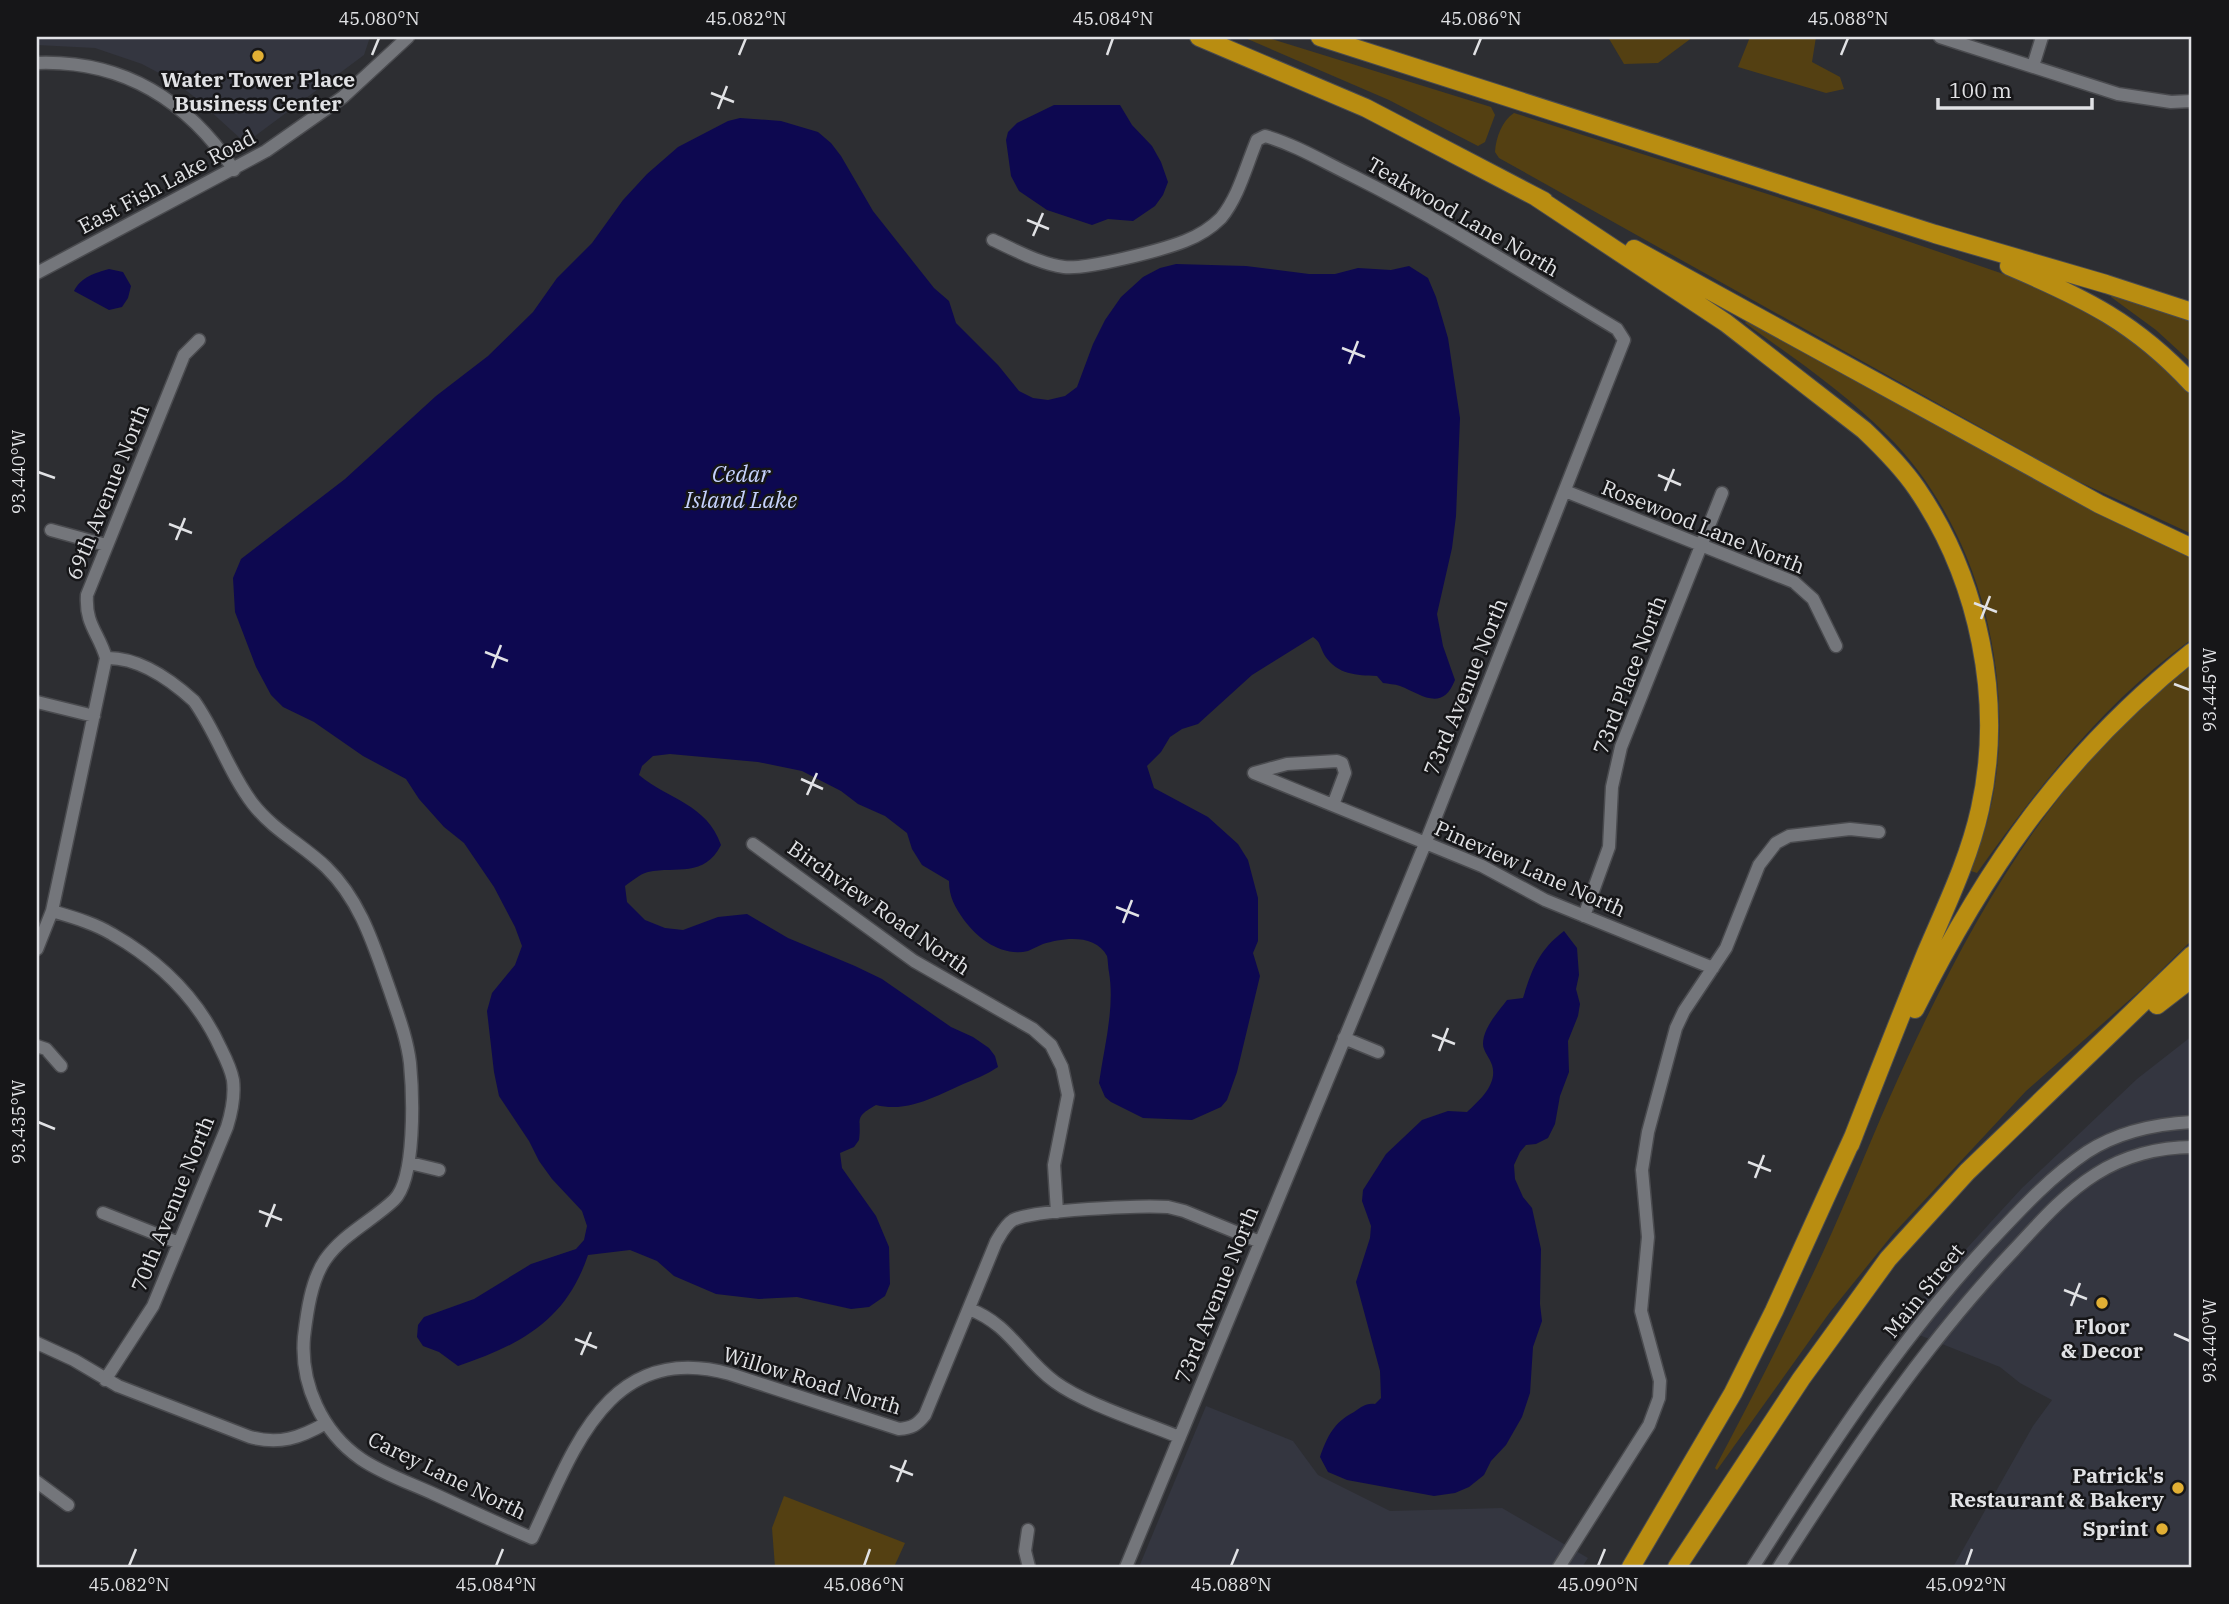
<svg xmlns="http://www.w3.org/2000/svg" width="2229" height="1604" font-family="'IBM Plex Serif',serif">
<rect width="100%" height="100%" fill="#2d2e32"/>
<path fill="#343640" d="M37 37H370L364 55 251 139 242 140 197 99 174 81 142 64 95 48 37 45Z
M2192 1036V1567H1953L2033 1426 2052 1400 2020 1383 2000 1367 1899 1327 1936 1282 2022 1188 2137 1079Z
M1206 1406 1293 1441 1318 1475 1390 1511 1502 1508 1588 1558 1582 1567H1139Z"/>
<path fill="#544012" d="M1243 37H1265L1491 107 1495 115 1485 142 1478 146 1389 100Z
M1608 37H1693L1658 63 1624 64Z
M1750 37H1816L1812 62 1840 77 1844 89 1826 93 1738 67Z
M1514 113 1811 208 2018 279 2080 303 2168 366 2192 394V534L2071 478 1499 158 1495 152C1496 137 1502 121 1514 113Z
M2113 293 2192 318V363L2156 330 2111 297Z
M1748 320 2192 554V639C2104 702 2039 786 1977 873L1971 871C1977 851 1986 830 1990 810 2019 683 1980 527 1887 435 1844 392 1794 358 1745 323Z
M2192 665V940L2143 988 2026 1091 1893 1234 1830 1312 1717 1470 1715 1468C1753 1396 1790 1324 1824 1250 1847 1200 1867 1149 1889 1099 1960 939 2048 772 2192 665Z
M784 1496 905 1543 894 1567H775L772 1528Z"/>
<path fill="#0d0850" d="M1054 105H1120L1132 125 1152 146 1161 162 1168 182 1163 195 1155 206 1133 221 1108 219 1092 225 1047 210 1019 191 1011 176 1006 140 1008 132 1017 123Z
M740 118 781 121 818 132 831 143 841 156 873 211 934 288 949 301 956 323 998 365 1019 391 1033 398 1048 400 1065 396 1077 387 1093 344 1105 320 1121 297 1143 277 1160 268 1176 264 1246 266 1309 274H1335L1358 268 1391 270 1409 266 1428 278 1436 297 1448 338 1460 418 1456 516 1452 548 1437 614 1443 646 1455 680C1442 713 1421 694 1400 686 1395 684 1388 684 1383 683L1377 676C1356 675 1338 675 1325 656 1320 648 1321 642 1313 637L1252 675 1198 724 1182 729 1170 737 1161 752 1147 766 1154 788 1208 817 1238 844 1248 860 1258 898V941L1253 953 1260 976 1237 1072 1227 1100 1221 1107 1192 1120 1143 1118 1111 1102 1105 1097 1099 1083C1104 1047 1115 1009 1109 972 1108 967 1108 960 1107 956 1095 933 1062 938 1043 944 1038 946 1033 949 1028 951 1002 957 978 939 964 920 955 907 949 897 949 881L922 865 912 849 907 833 885 816 858 804 841 791 802 771 758 762 670 754 653 756 642 766 639 775C669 800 707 804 721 845 704 878 677 866 648 872 640 874 632 881 625 886L627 902 645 920 665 928 683 930 718 917 747 914 788 938 855 966 882 979 951 1027 973 1037 989 1048 995 1056 998 1067C989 1073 982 1076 973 1080 942 1092 911 1114 876 1105 853 1118 862 1118 859 1140L854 1147 840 1153 842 1168 876 1216 889 1247 890 1284 885 1296 869 1307 851 1309 797 1297 759 1299 716 1294 674 1276 657 1261 630 1250 588 1255C566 1321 520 1345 458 1366L439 1352 423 1346 417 1337 418 1325 424 1317 474 1299 531 1264 576 1249 584 1240 587 1226 582 1211 552 1179 539 1161 529 1141 499 1096 494 1072 487 1011 492 993 515 965 522 946 515 927 494 887 464 843 444 827 419 799 406 779 363 756 314 722 283 707 271 695 256 667 235 612 233 578 241 559 345 479 436 396 488 356 533 312 557 278 592 243 623 200 647 174 678 147 728 121Z
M109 269 123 272 131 286 128 298 122 307 109 310 74 291C81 277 95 273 109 269Z
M1564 931 1577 948 1579 975 1576 989 1580 1004 1578 1016 1568 1041 1569 1072 1560 1096 1555 1124 1548 1138 1536 1144 1526 1145 1520 1152 1514 1165 1515 1179 1523 1197 1532 1208 1541 1249 1540 1304 1542 1321 1533 1347 1530 1393 1522 1417 1506 1445 1491 1461 1484 1475 1469 1487 1455 1493 1434 1496 1347 1480 1328 1472 1320 1457C1327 1437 1334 1422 1354 1412 1362 1407 1365 1403 1375 1404L1381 1398 1380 1371 1356 1282 1370 1238 1371 1226 1362 1201 1363 1190 1386 1154 1422 1120 1448 1111 1467 1112C1480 1100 1498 1084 1492 1065 1490 1058 1483 1051 1483 1044 1483 1028 1498 1012 1507 1000L1523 998C1532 969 1539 950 1564 931Z"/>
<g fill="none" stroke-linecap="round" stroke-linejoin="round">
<g stroke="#4a4b4f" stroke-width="15">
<path id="minor" d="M1940 37 2118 94 2171 102 2192 101
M37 63C123 60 187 100 234 170
M2033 66 2042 37
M993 240C1015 250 1040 264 1064 267 1086 270 1162 250 1185 241 1198 236 1211 228 1221 218 1239 196 1246 166 1257 140L1265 136C1296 145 1324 162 1353 176 1444 221 1529 277 1617 329L1624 340 1425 844 1126 1567
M37 273 266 151 343 97 408 37
M1565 491 1794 582 1813 599 1836 646
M51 530 106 545
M106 658C139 657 171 680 194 701 217 733 229 773 253 804 273 830 303 845 326 867 361 901 374 946 390 991 398 1015 407 1038 410 1063 413 1094 416 1179 394 1200 372 1221 343 1234 325 1260 311 1281 307 1312 304 1337 300 1384 322 1432 361 1459 383 1474 410 1483 434 1494 467 1509 499 1524 532 1538 573 1452 607 1340 730 1374L899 1429C912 1428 917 1425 925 1415L996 1242C1001 1234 1005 1225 1013 1220 1032 1210 1143 1205 1168 1207L1184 1211 1260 1242
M37 702 94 716
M1333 805 1345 773 1342 763 1337 761 1287 764 1254 773 1482 866 1545 900 1713 968
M753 844 914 961 1033 1029 1051 1045 1062 1067 1068 1095 1054 1165 1057 1212
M52 911C72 917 94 923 112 934 161 962 198 998 221 1049 226 1059 231 1069 233 1080 235 1096 232 1111 227 1127L153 1306 105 1380
M1584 916 1609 847 1612 787 1621 747 1722 493
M37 949 52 911 106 658C99 633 85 625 87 595L184 355 199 340
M1344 1038 1378 1052
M37 1046 46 1049 61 1066
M410 1163 439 1170
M103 1213 179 1243
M969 1309C1010 1324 1022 1358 1055 1382 1085 1404 1143 1422 1179 1437
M37 1343 74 1360 118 1386 250 1437C279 1445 300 1438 326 1423
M37 1482 68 1505
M1028 1530 1025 1551 1029 1567
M1559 1567 1649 1425 1659 1398 1660 1381 1641 1311 1648 1237 1642 1170 1648 1132 1676 1028 1684 1011 1726 948 1759 865 1776 843 1789 836 1850 829 1879 832
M1753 1567C1825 1454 1898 1341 1990 1242 2020 1210 2050 1177 2087 1152 2118 1132 2155 1124 2192 1122
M1779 1567C1850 1456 1923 1346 2014 1250 2039 1223 2064 1194 2096 1174 2124 1156 2159 1147 2192 1147"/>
</g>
<g stroke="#4a4b4f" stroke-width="20">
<path id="highway" d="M1199 37 1366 108 1544 201
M1320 37 1935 234 2106 284 2192 312
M1536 197 1726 323 1864 430C1883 448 1902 467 1917 489 1979 580 2004 701 1980 809 1969 859 1946 906 1926 953 1900 1017 1875 1081 1850 1145
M1634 249 2099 504 2192 548
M2009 266C2084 298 2136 323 2192 384
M2157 1005 2192 978
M1915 1009C1988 864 2064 755 2192 652
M1631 1567 1733 1393 1774 1311 1854 1135
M1677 1567 1801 1379 1888 1259 1967 1172 2192 955"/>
</g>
<use href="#minor" stroke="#74767b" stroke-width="12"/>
<use href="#highway" stroke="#b98d11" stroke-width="18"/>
</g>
<path fill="none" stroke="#e1e2e5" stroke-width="2.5" d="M372 55 379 38M739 55 746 38M1107 55 1113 38M1474 55 1481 38M1841 55 1848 38M711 93 734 102M718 109 727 86M1027 220 1049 229M1033 236 1043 213M1342 348 1365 357M1349 364 1358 341M38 472 55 478M1658 475 1681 485M1665 491 1674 469M169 524 192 533M176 540 185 518M1974 603 1997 612M1981 619 1990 596M485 652 508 661M492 668 501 645M2174 684 2190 690M801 779 823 789M807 795 817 773M1116 907 1139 916M1123 923 1132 900M1432 1035 1455 1044M1439 1051 1448 1028M38 1122 55 1129M1748 1162 1771 1171M1755 1178 1764 1155M259 1211 282 1220M266 1227 275 1204M2064 1290 2087 1299M2071 1306 2080 1283M2174 1334 2190 1341M575 1339 597 1348M581 1355 591 1332M890 1466 913 1475M897 1482 906 1460M129 1566 136 1549M496 1566 503 1549M864 1566 870 1549M1231 1566 1238 1549M1598 1566 1605 1549M1966 1566 1972 1549"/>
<g fill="#e1af34" stroke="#161618" stroke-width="2.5">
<circle cx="258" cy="56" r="7"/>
<circle cx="2102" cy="1303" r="7"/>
<circle cx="2178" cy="1488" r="7"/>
<circle cx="2162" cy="1529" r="7"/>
</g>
<g text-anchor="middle" stroke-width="5" stroke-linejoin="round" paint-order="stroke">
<g font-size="21" font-weight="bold" fill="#e1e2e5" stroke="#161618">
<text x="258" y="87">Water Tower Place<tspan x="258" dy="24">Business Center</tspan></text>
<text x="2102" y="1334">Floor<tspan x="2102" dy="24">&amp; Decor</tspan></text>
<text x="2164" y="1483" text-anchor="end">Patrick's<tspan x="2164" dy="24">Restaurant &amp; Bakery</tspan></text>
<text x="2148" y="1536" text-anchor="end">Sprint</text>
</g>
<g font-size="21" fill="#e1e2e5" stroke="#161618">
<text transform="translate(167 182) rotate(-28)" y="7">East Fish Lake Road</text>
<text transform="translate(1463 217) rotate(30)" y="7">Teakwood Lane North</text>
<text transform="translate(108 492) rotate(-68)" y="7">69th Avenue North</text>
<text transform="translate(1703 527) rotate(22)" y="7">Rosewood Lane North</text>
<text transform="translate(1630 675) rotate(-69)" y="7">73rd Place North</text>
<text transform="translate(1466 687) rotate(-68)" y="7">73rd Avenue North</text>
<text transform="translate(1530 869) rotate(24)" y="7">Pineview Lane North</text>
<text transform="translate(879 908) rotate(35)" y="7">Birchview Road North</text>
<text transform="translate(173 1204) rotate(-68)" y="7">70th Avenue North</text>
<text transform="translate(1924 1291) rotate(-51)" y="7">Main Street</text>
<text transform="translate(1217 1295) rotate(-68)" y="7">73rd Avenue North</text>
<text transform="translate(812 1381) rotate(17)" y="7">Willow Road North</text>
<text transform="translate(447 1476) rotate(26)" y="7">Carey Lane North</text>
</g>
<g font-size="23" font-style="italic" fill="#c6d2fd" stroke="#161618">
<text x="741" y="482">Cedar<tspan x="741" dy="26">Island Lake</tspan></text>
</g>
</g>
<rect width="2229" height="1604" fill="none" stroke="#161618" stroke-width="77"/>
<path d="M1938 98v10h154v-10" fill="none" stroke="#e1e2e5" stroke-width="3.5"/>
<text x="1949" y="98" font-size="21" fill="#e1e2e5" stroke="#161618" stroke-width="5" paint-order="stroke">100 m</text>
<rect x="38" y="38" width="2152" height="1528" fill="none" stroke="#e1e2e5" stroke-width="2.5"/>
<g font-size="18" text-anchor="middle" fill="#e1e2e5">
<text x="379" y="25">45.080°N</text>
<text x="746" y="25">45.082°N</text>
<text x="1113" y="25">45.084°N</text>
<text x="1481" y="25">45.086°N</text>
<text x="1848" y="25">45.088°N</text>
<text transform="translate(19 472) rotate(-90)" y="6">93.440°W</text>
<text transform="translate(2210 690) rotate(-90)" y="6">93.445°W</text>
<text transform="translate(19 1122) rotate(-90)" y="6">93.435°W</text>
<text transform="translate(2210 1341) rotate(-90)" y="6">93.440°W</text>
<text x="129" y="1591">45.082°N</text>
<text x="496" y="1591">45.084°N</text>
<text x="864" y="1591">45.086°N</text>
<text x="1231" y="1591">45.088°N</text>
<text x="1598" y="1591">45.090°N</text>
<text x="1966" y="1591">45.092°N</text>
</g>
</svg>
